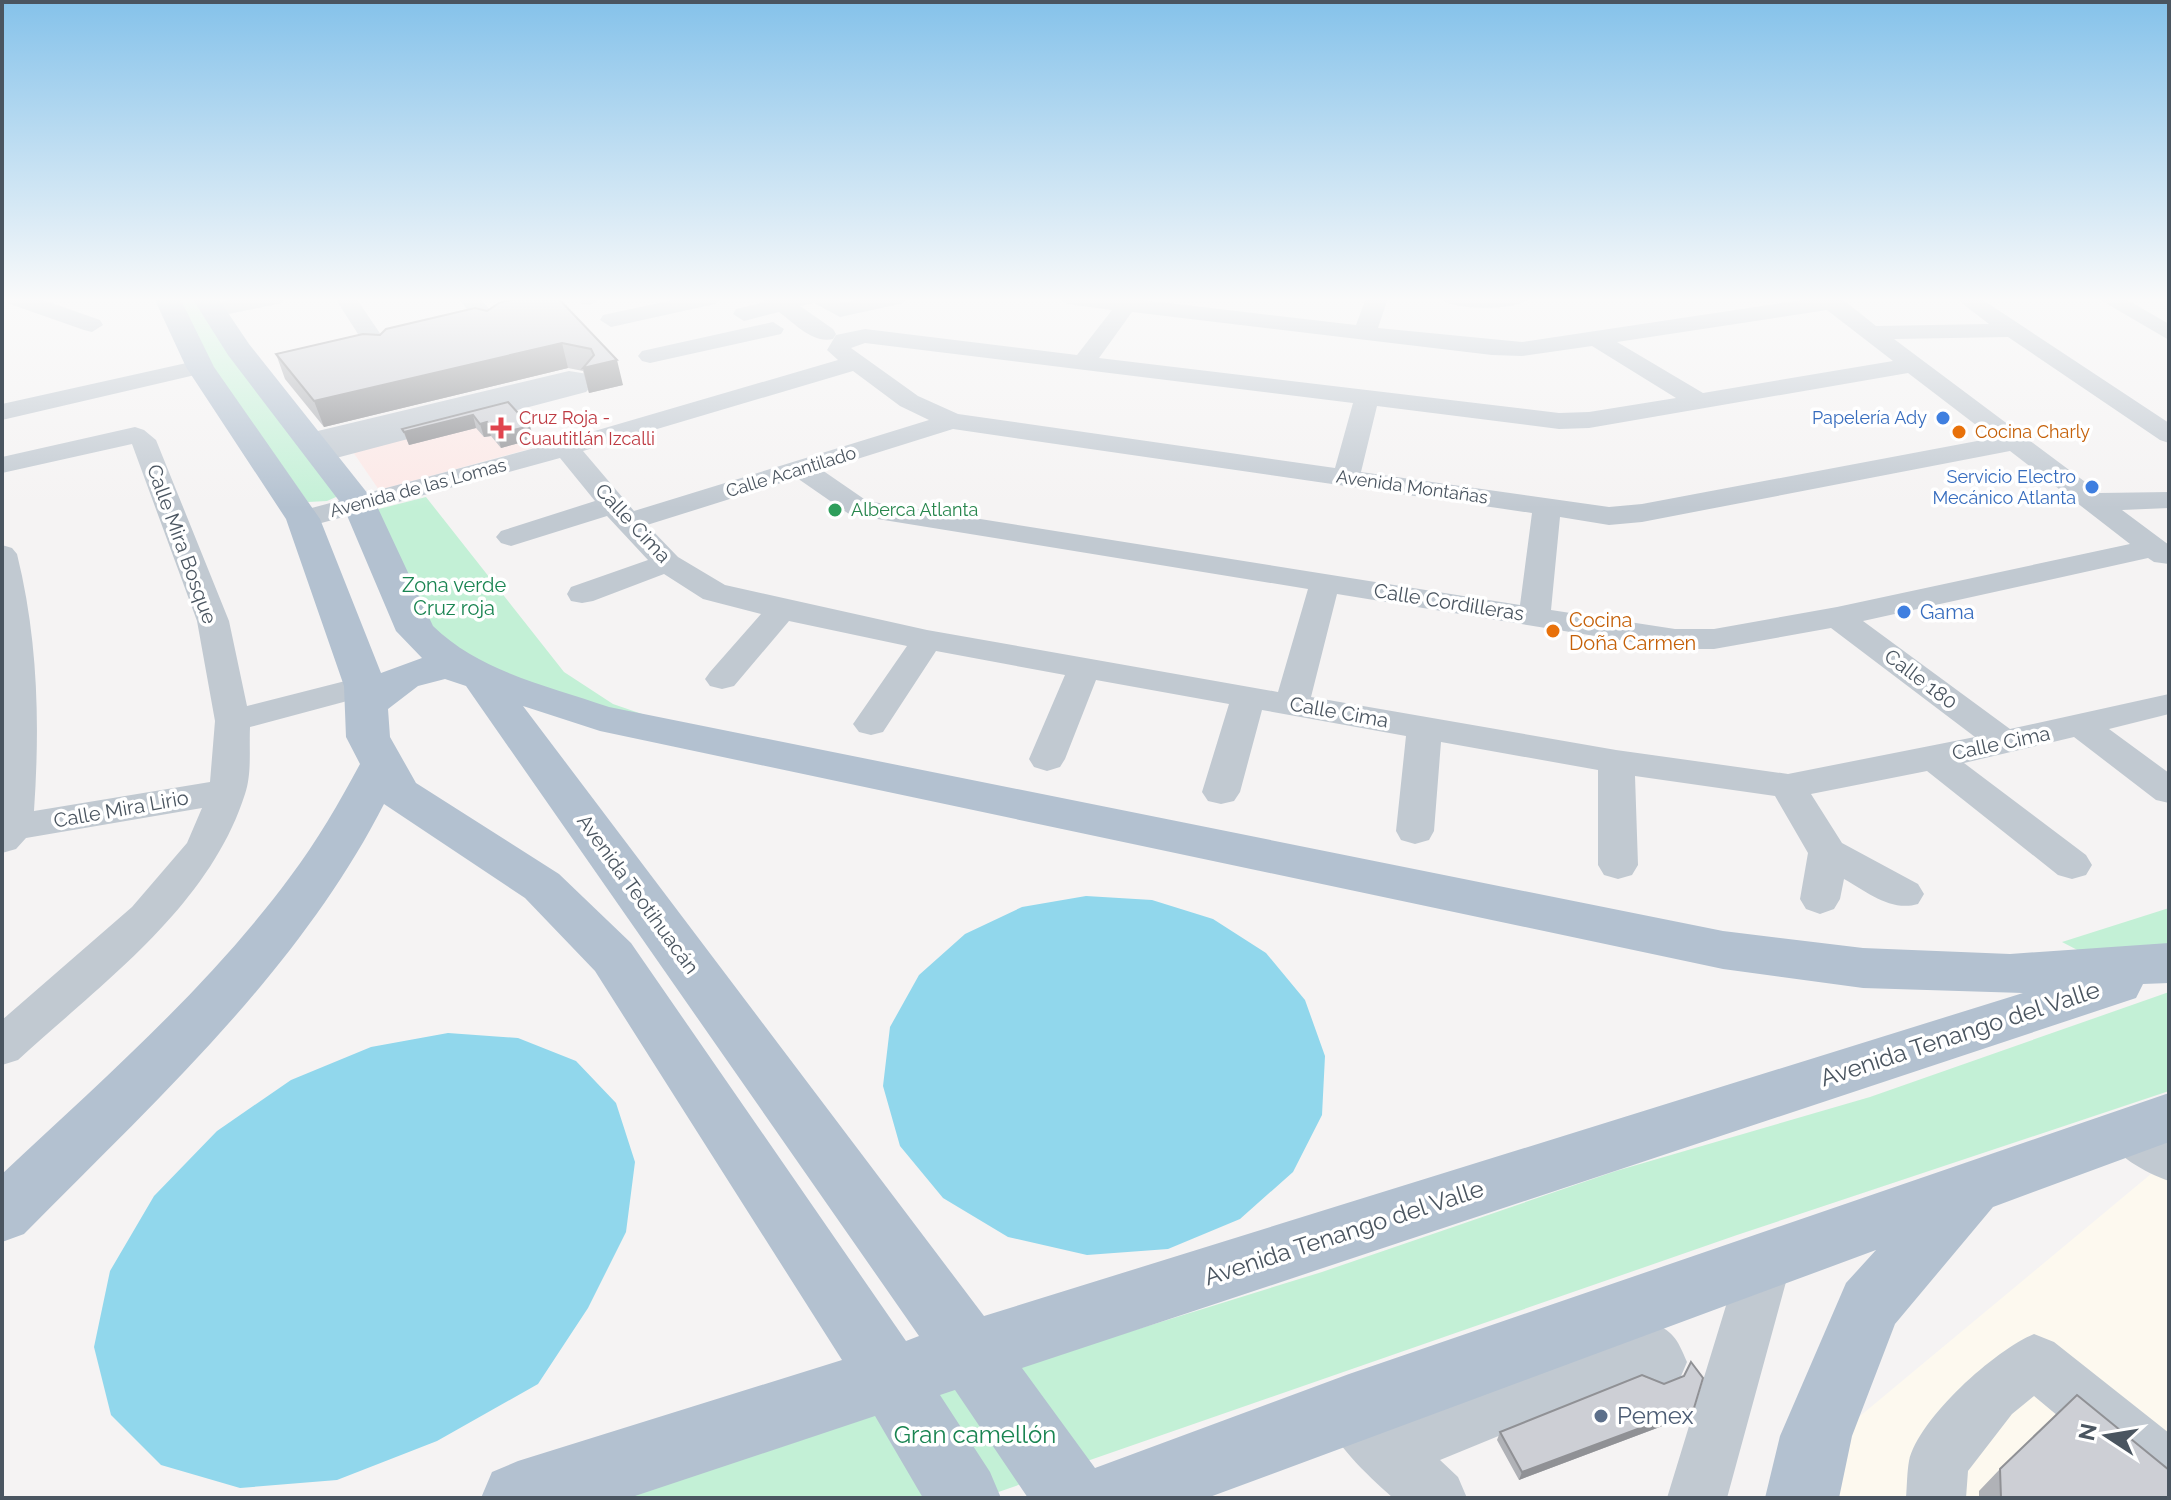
<svg xmlns="http://www.w3.org/2000/svg" width="2171" height="1500" font-family="Raleway,sans-serif">
<rect width="100%" height="100%" fill="#f5f3f3"/>
<path fill="#fdf9ef" d="M2169 1159V1498H1832L1830 1441Z"/>
<path fill="#fce8e6" d="M509 412 540 446 379 490 353 452Z"/>
<path fill="#c3f0d6" d="M173 299H201L337 490 336 497 327 501 308 502 225 386Z
M426 497 564 672 613 704 642 714 621 717 479 675 424 626 371 511Z
M2169 908V947L2089 956 2062 942Z
M2169 992V1091L1737 1235 981 1498H538L1064 1352 1322 1272 1616 1171 1870 1097Z"/>
<path fill="#91d7ec" d="M1086 896 1152 900 1213 919 1266 953 1305 1000 1325 1056 1322 1115 1293 1172 1240 1219 1168 1249 1087 1255 1008 1237 943 1198 900 1146 883 1086 890 1027 919 975 965 934 1022 907Z
M448 1033 518 1038 576 1061 616 1103 635 1162 626 1232 588 1308 538 1384 437 1441 337 1480 240 1488 161 1465 111 1415 94 1347 110 1271 154 1196 217 1131 291 1080 371 1047Z"/>
<g fill="none" stroke-linecap="round" stroke-linejoin="round">
<path fill="#c1c9d1" fill-rule="evenodd" d="M5 298H37L100 320 103 325 92 332 84 330 7 303Z
M239 298H285L283 303 213 317 202 310 205 305Z
M335 298H356L392 351 388 356H372Z
M458 298H480L503 325 492 332 484 330Z
M579 298H601V299L590 305 582 304Z
M682 298H725L715 304 611 327 600 320 603 315Z
M763 298H837L843 303 863 298H906L904 303 840 317 814 303 800 306 833 329 836 334 833 339C813 344 794 323 779 312L744 321 733 314 736 309 765 302Z
M1057 298H1126L1356 325 1366 298H1388L1378 328 1522 342 1815 298H1841L1876 326 1989 324 1955 298H1980L2169 423V443L2160 440 2008 337 1894 339 2100 493 2169 492V508L2122 510 2169 545V564L2154 562 2148 558 1863 621 2010 729 2169 694V714L2109 729 2169 773V803L2156 800 2074 737 1964 763 2086 855 2092 865 2086 875 2072 879 2058 875 1927 771 1811 794 1842 843 1918 884 1924 894 1918 904C1891 912 1867 892 1844 879L1840 899 1834 909 1820 914 1806 909 1800 899 1808 853 1775 796 1635 776 1638 865 1632 875 1618 879 1604 875 1598 865V770L1441 742 1434 831 1429 840 1415 844 1401 840 1396 831 1406 736 1262 710 1240 792 1234 801 1221 804 1208 801 1202 792 1229 704 1096 680 1065 759 1060 767 1047 771 1034 767 1029 759 1065 675 936 651 883 732 871 735 859 732 853 724 907 646 789 621 734 686 722 689 710 686 705 679 710 672 761 614 703 599 664 574 593 601 582 603 571 601 567 594 571 587 648 560 607 516 511 546 501 543 496 537 501 531 595 501 560 458 303 528 293 525 289 519 293 513 557 442 838 360 827 350 836 335 865 329 1077 355 1112 310 1067 304ZM1827 310 1893 361 1703 393 1617 342ZM1132 312 1492 355 1522 356 1592 346 1676 398 1589 412 1559 413 1099 358ZM865 343 1353 403 1335 468 958 414 918 396 851 348ZM853 371 900 406 929 420 634 511 583 451ZM1908 373 1993 438 1642 504 1609 507 1361 472 1377 406 1559 429 1589 428ZM953 429 1532 513 1520 605 867 501 822 470ZM2010 451 2130 544 1837 607 1714 629H1675L1551 610 1560 517 1609 525 1642 522ZM797 478 849 514 859 516 1308 589 1278 692 927 630 725 585 678 557 647 525ZM1337 594 1675 649H1714L1831 628 1975 737 1788 774 1616 750 1311 697Z
M1439 298H1531C1519 311 1451 311 1439 298Z
M2097 298H2124L2169 324V340Z
M773 322 784 329 781 334 650 363 642 361 638 356 642 351Z
M200 360 208 362 212 367 208 372 2 420V404Z
M569 371 594 375 597 380 586 392 321 462 312 460 308 454 312 448 301 447 297 441 301 435Z
M135 427 144 430 156 440 229 621 247 706 365 676 377 679 382 686 377 693 250 727C249 748 252 774 245 794 209 907 102 983 18 1060L2 1065V1020L132 907 187 843 202 808 26 838 16 849 2 853V545L12 548 17 554C38 639 40 723 34 811L210 782 215 721 197 621 132 444 2 473V457Z
M2127 1112 2144 1118 2169 1134V1181C2144 1172 2115 1156 2103 1132L2110 1118Z
M1766 1236 1785 1243 1792 1260 1727 1498H1667L1740 1260 1747 1243Z
M1649 1321C1673 1331 1677 1338 1687 1362L1679 1381 1659 1389 1638 1379 1440 1460 1458 1477 1467 1498H1393C1364 1472 1335 1445 1320 1409L1329 1389 1349 1380 1369 1389 1393 1416 1440 1402Z
M2034 1334 2054 1342 2169 1433V1498L2148 1491 2034 1396 2012 1414 1968 1471 1966 1498H1906C1907 1486 1907 1472 1909 1461 1919 1418 1995 1350 2034 1334Z"/>
<path fill="#b3c1d0" fill-rule="evenodd" d="M154 298H180L214 367 320 519 381 673 422 658 396 631 343 506 228 355 192 298H218L249 344 376 504 433 626C480 672 549 686 609 707L1723 931 1863 948 2010 954 2169 943V983L2143 984 2136 998 1022 1368 1095 1468 1349 1374 2169 1093V1142L1993 1207 1895 1324 1852 1436 1839 1498H1765L1780 1436 1846 1283 1876 1250 1207 1498H1028L955 1390 940 1395 990 1472 1001 1498H923L875 1416 629 1498H481L492 1472 518 1461 842 1360 595 971 525 898 384 804C298 972 155 1101 24 1234L2 1242V1174C102 1080 208 988 290 877 317 841 339 803 360 764L346 737 344 686 286 519 186 367ZM445 679 466 686 919 1336 906 1341 631 943 559 874 416 783 390 737 388 709 418 686ZM523 706 600 731 1723 969 1863 988 2023 993 984 1316Z"/>
</g>
<path fill="#b0b2b7" d="M558 298 623 385 589 393 583 371 568 368 324 427 285 379 276 354 380 335 487 311Z
M508 402 534 439 501 448 491 436 484 437 476 428 409 445 402 429Z
M1694 1408 1689 1416 1519 1480 1497 1440 1500 1432Z
M2000 1469 2169 1498H1979V1491Z"/>
<path fill="#909195" d="M562 343 568 368 324 427 314 401Z
M617 360 623 385 589 393 583 368Z
M473 415 476 428 409 445 404 432Z
M487 422 491 436 484 437 480 424Z
M530 426 534 439 501 448 497 434Z
M1694 1408 1689 1416 1519 1480 1522 1472Z"/>
<path fill="#cdcfd5" stroke="#909195" stroke-width="2" d="M518 298H558L617 360 583 368 594 355 591 349 562 343 314 401 276 354 363 334 380 335 386 329 475 308 487 311 499 303Z
M508 402 530 426 497 434 487 422 480 424 473 415 404 432 402 429Z
M1691 1362 1703 1378 1694 1408 1522 1472 1500 1432 1642 1375 1664 1384 1684 1376Z
M2077 1395 2169 1470V1498H2001L2000 1469Z"/>
<linearGradient id="sky" x2="0" y2="1"><stop stop-color="#85c2ea"/><stop offset="0.59" stop-color="#fafafa"/><stop offset="1" stop-color="#fafafa" stop-opacity="0"/></linearGradient>
<rect width="2171" height="508" fill="url(#sky)"/>
<g fill="#3f7fe0" stroke="#fff" stroke-width="3">
<circle cx="1943" cy="418" r="8"/>
<circle cx="2092" cy="487" r="8"/>
<circle cx="1904" cy="612" r="8"/>
</g>
<path fill="#e0444e" stroke="#fff" stroke-width="3" d="M497 416h8v8h8v8h-8v8h-8v-8h-8v-8h8z"/>
<g fill="#e8710a" stroke="#fff" stroke-width="3">
<circle cx="1959" cy="432" r="8"/>
<circle cx="1553" cy="631" r="8"/>
</g>
<circle fill="#2e9e5b" stroke="#fff" stroke-width="3" cx="835" cy="510" r="8"/>
<circle fill="#5c6f8a" stroke="#fff" stroke-width="3" cx="1601" cy="1416" r="8"/>
<g text-anchor="middle" stroke-width="7" stroke-linejoin="round" paint-order="stroke">
<g font-size="18" fill="#be3a42" stroke="#fff" text-anchor="start">
<text x="519" y="424">Cruz Roja -<tspan x="519" dy="21">Cuautitlán Izcalli</tspan></text>
</g>
<g font-size="18" fill="#366cbe" stroke="#fff" text-anchor="end">
<text x="1927" y="424">Papelería Ady</text>
<text x="2076" y="483">Servicio Electro<tspan x="2076" dy="21">Mecánico Atlanta</tspan></text>
</g>
<g font-size="18" fill="#c56008" stroke="#fff" text-anchor="start">
<text x="1975" y="438">Cocina Charly</text>
</g>
<g font-size="18" fill="#4a5560" stroke="#fff">
<text transform="translate(791 472) rotate(-17)" y="6">Calle Acantilado</text>
<text transform="translate(1412 487) rotate(8)" y="6">Avenida Montañas</text>
<text transform="translate(418 488) rotate(-15)" y="6">Avenida de las Lomas</text>
</g>
<g font-size="18" fill="#27864d" stroke="#fff" text-anchor="start">
<text x="851" y="516">Alberca Atlanta</text>
</g>
<g font-size="20" fill="#4a5560" stroke="#fff">
<text transform="translate(633 523) rotate(47)" y="7">Calle Cima</text>
<text transform="translate(182 544) rotate(70)" y="7">Calle Mira Bosque</text>
<text transform="translate(1449 602) rotate(9)" y="7">Calle Cordilleras</text>
<text transform="translate(1921 679) rotate(37)" y="7">Calle 180</text>
<text transform="translate(1339 712) rotate(10)" y="7">Calle Cima</text>
<text transform="translate(2001 743) rotate(-12)" y="7">Calle Cima</text>
<text transform="translate(121 809) rotate(-10)" y="7">Calle Mira Lirio</text>
<text transform="translate(638 894) rotate(54)" y="7">Avenida Teotihuacán</text>
</g>
<g font-size="20" fill="#198451" stroke="#fff">
<text x="454" y="592">Zona verde<tspan x="454" dy="23">Cruz roja</tspan></text>
</g>
<g font-size="20" fill="#366cbe" stroke="#fff" text-anchor="start">
<text x="1920" y="619">Gama</text>
</g>
<g font-size="20" fill="#c56008" stroke="#fff" text-anchor="start">
<text x="1569" y="627">Cocina<tspan x="1569" dy="23">Doña Carmen</tspan></text>
</g>
<g font-size="24" fill="#4a5560" stroke="#fff">
<text transform="translate(1960 1034) rotate(-18)" y="8">Avenida Tenango del Valle</text>
<text transform="translate(1344 1233) rotate(-18)" y="8">Avenida Tenango del Valle</text>
</g>
<g font-size="24" fill="#4e5e75" stroke="#fff" text-anchor="start">
<text x="1617" y="1424">Pemex</text>
</g>
<g font-size="24" fill="#198451" stroke="#fff">
<text x="975" y="1443">Gran camellón</text>
</g>
</g>
<rect width="2171" height="1500" fill="none" stroke="#4a5560" stroke-width="8"/>
<g transform="translate(2107 1436) rotate(282)" stroke="#ffffff" stroke-width="6" paint-order="stroke">
<path d="M0-6L14 30L0 20L-14 30Z" fill="#4a5560"/>
<text y="-12" font-size="22" font-weight="bold" text-anchor="middle" fill="#4a5560">N</text>
</g>
</svg>
